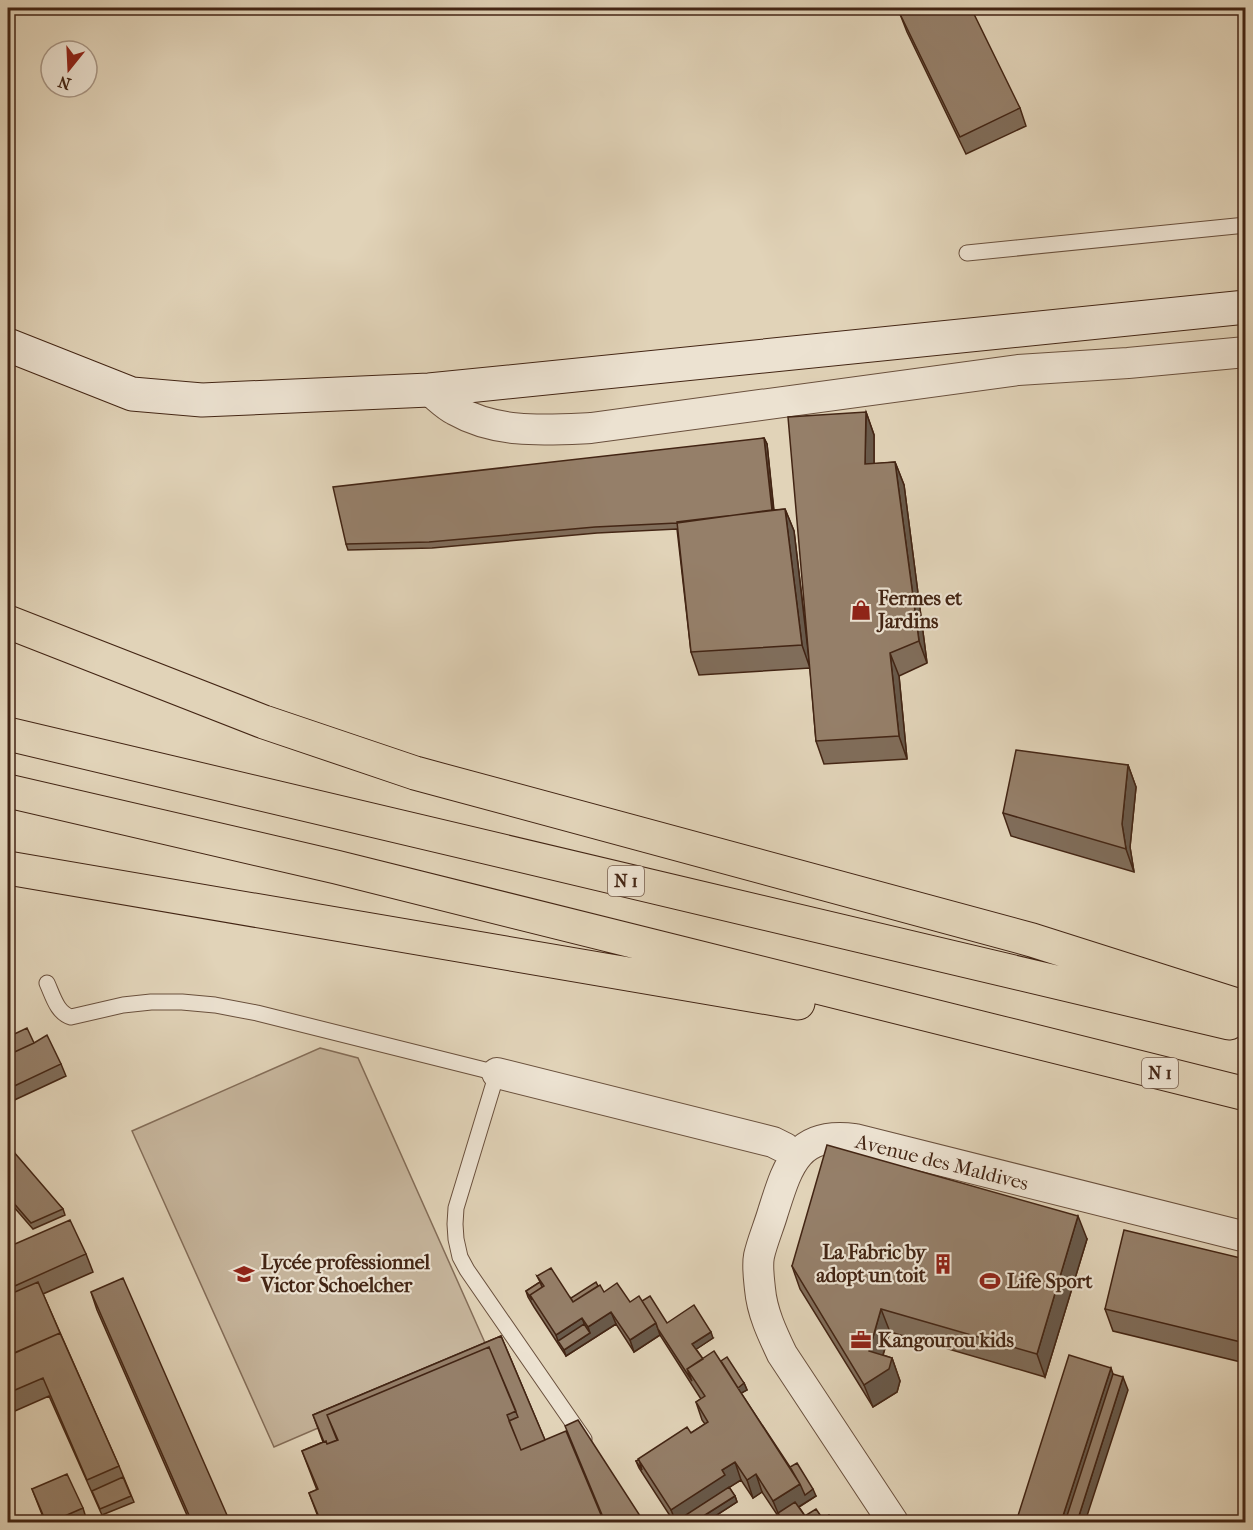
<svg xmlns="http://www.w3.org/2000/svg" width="1253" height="1530" font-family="'IM FELL French Canon',serif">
<rect width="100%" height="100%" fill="#e1d3b8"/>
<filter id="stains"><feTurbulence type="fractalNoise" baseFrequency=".00333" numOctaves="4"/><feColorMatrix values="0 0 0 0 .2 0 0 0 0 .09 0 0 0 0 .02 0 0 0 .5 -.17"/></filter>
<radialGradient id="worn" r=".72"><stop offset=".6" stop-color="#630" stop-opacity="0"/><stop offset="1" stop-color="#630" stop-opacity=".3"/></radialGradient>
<path fill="#c6b59c" stroke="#846d58" stroke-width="1.5" d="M320 1048 358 1058 490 1354 274 1447 132 1131Z"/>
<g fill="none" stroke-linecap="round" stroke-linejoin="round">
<g stroke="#6a503d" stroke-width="17">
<path id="service" d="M967 253 1246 225
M47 983C53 996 57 1013 71 1017L123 1005 151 1002H182L215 1005 257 1013 497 1073 456 1208 455 1224 456 1239 460 1257 467 1270 584 1439"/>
</g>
<g stroke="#6a503d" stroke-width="32">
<path id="minor" d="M429 390C437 396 445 405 455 410 497 434 545 430 591 428L1018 370 1128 363 1246 352
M497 1073 773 1142 785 1148 795 1158
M893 1522 782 1354C772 1333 762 1312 760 1289 759 1279 757 1266 759 1256 762 1242 769 1226 773 1212 788 1165 797 1131 855 1139L1246 1237"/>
</g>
<g stroke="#432514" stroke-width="35">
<path id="secondary" d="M8 345 132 394 202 400 429 390 1246 307"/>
</g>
<g stroke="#432514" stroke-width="35">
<path id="trunk" d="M8 622 264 722 415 773 1032 940 1246 1008
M8 734 1229 1023
M8 791 336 867 1246 1094
M8 868 798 1003"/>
</g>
<use href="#service" stroke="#ece2d1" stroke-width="15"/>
<use href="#minor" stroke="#ece2d1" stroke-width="30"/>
<use href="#secondary" stroke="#ece2d1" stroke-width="33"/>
<use href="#trunk" stroke="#e1d3b8" stroke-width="33"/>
</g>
<path fill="#806d5a" stroke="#432514" stroke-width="1.5" d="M900 14 1020 108 1026 126 966 154 907 32Z
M866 412 874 435V464L895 462 904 485 927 663 899 676 907 759 824 764 816 741 810 668 699 675 691 652 677 529 597 533 432 548 348 550 346 544 764 438 767 444 774 510 785 509 794 531 808 647Z
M1128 765 1136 787 1130 847 1134 872 1011 836 1003 813Z
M8 1037 34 1043 61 1064 66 1076 8 1103Z
M8 1155 63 1209 65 1215 33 1229 13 1206 8 1210Z
M1087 1239 1045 1377 890 1332 883 1355 892 1358 900 1381 897 1392 873 1407 800 1289 792 1266Z
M8 1247 86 1254 93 1272 43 1294 119 1466 134 1502 102 1515 49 1396 8 1414V1356L13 1353 8 1340Z
M1245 1259V1363L1113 1331 1105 1309Z
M537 1276 571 1298 604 1292 630 1302 642 1301 667 1323 713 1338 696 1349 703 1359 721 1361 744 1383 747 1390 741 1393 790 1467 816 1496 799 1507 805 1516 823 1519 835 1522H782L762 1492 753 1498 741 1480 729 1487 735 1496 737 1502 706 1522H674L639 1468 636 1461 691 1433 705 1424 702 1420 696 1402 701 1399 660 1335 634 1352 616 1324 566 1356 534 1307 528 1297 526 1291 540 1282Z
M91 1292 230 1522H190L97 1310Z
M501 1336 545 1440 644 1522H320L309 1493 317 1490 302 1451 323 1442 313 1415Z
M32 1489 83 1508 87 1521 83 1522H45Z"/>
<path fill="#68594a" stroke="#432514" stroke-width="1.5" d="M866 412 874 435V487L865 464Z
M764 438 767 444 775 524 773 518Z
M895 462 904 485 927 663 919 641Z
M785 509 794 531 810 668 802 645Z
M890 653 899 676 907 759 899 736Z
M1128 765 1136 787 1130 847 1134 872 1126 849 1122 824Z
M11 1200 13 1206 8 1210V1202Z
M1078 1216 1087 1239 1045 1377 1037 1354Z
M881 1309 890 1332 877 1374 869 1351Z
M611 1312 616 1324 566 1356 564 1350 590 1333 588 1327Z
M582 1318 587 1331 558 1341 556 1335Z
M656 1323 660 1335 634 1352 630 1340Z
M711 1332 713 1338 695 1350 692 1344Z
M892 1358 900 1381 897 1392 873 1407 864 1385Z
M1111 1368 1117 1386 1074 1522H1061Z
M1123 1377 1128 1390 1085 1522H1077Z
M744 1383 747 1390 738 1395 735 1389Z
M735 1462 741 1480 676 1522 671 1510 722 1470Z
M756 1474 762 1492 753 1498 747 1480Z
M800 1484 813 1489 816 1496 781 1518 778 1513 773 1501Z
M735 1496 737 1502 706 1522H694Z"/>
<path fill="#957f69" stroke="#432514" stroke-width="1.5" d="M914 8H971L1020 108 960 137 900 14Z
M866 412 865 464 895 462 919 641 890 653 899 736 816 741 788 417Z
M764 438 772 510 677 523 595 527 429 542 346 544 333 487Z
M785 509 802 645 691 652 677 522Z
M1016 750 1128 765 1122 824 1126 849 1003 813Z
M27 1028 34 1043 8 1055V1037Z
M47 1035 61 1064 8 1089V1055L34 1043Z
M827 1145 1078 1216 1037 1354 881 1309 869 1351 892 1358 889 1369 864 1385 792 1266Z
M13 1151 63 1209 31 1223 11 1200 8 1202V1155Z
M70 1220 86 1254 8 1289V1247Z
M1124 1230 1245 1259V1343L1105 1309Z
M551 1268 573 1302 600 1285 604 1292 617 1283 630 1302 639 1296 656 1323 630 1340 611 1312 588 1327 582 1318 556 1335 530 1295 544 1286 537 1276Z
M123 1278 230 1522H192L91 1292Z
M38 1282 60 1333 14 1353 8 1338V1295Z
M540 1282 542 1287 530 1295 532 1300 526 1291Z
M596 1282 598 1286 573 1302 571 1298Z
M650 1296 667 1323 694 1305 711 1332 692 1344 703 1359 687 1369 692 1381 658 1329 656 1323 642 1301Z
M584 1324 590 1333 564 1350 558 1341Z
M60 1333 119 1466 87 1480 43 1378 8 1393V1356Z
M501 1336 545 1440 521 1450 509 1421 518 1417 489 1347 327 1415 337 1440 327 1444 326 1441 324 1442 313 1415Z
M489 1347 516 1411 507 1415 521 1450 566 1431 604 1522H321L309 1493 318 1489 302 1451 326 1441 327 1444 338 1440 327 1415Z
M714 1351 800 1484 773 1501 756 1474 747 1480 735 1462 722 1470 725 1475 671 1510 638 1459 687 1427 691 1433 708 1422 696 1402 705 1396 687 1369Z
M1069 1355 1111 1368 1061 1522H1016Z
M727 1357 744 1383 738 1388 721 1361Z
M1113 1374 1123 1377 1077 1522H1065Z
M578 1420 644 1522H605L565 1426Z
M639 1460 642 1470 636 1461Z
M797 1463 813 1489 805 1495 800 1484 790 1467Z
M67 1474 83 1508 51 1522H46L32 1489Z
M123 1477 131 1496 100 1509 92 1491Z
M729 1487 735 1496 694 1522H675Z
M795 1502 805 1516 795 1522H784L778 1513Z
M816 1509 825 1522H795Z
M829 1515 835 1522H825L823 1519Z"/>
<defs>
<g id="shop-bare" transform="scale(1.62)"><path d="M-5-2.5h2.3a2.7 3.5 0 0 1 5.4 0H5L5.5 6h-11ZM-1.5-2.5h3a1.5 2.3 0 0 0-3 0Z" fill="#8f2418" stroke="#ece2d1" stroke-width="2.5" paint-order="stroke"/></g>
<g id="building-bare" transform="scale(1.62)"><path d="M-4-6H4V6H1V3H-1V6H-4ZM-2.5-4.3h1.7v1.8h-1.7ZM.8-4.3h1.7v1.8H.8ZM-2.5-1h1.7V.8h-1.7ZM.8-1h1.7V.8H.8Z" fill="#8f2418" stroke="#ece2d1" stroke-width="2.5" paint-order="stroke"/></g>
<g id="school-bare" transform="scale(1.62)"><path d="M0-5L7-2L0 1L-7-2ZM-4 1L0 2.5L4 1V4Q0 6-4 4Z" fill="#8f2418" stroke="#ece2d1" stroke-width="2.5" paint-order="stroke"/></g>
<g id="stadium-bare" transform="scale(1.62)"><path d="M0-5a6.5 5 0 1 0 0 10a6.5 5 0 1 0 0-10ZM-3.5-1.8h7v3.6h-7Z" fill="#8f2418" stroke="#ece2d1" stroke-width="2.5" paint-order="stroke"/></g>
<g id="office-bare" transform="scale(1.62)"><path d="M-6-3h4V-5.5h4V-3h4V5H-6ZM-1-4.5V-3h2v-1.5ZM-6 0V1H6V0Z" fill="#8f2418" stroke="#ece2d1" stroke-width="2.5" paint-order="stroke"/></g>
</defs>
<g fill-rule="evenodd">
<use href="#shop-bare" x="861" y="610"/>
<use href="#building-bare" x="943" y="1264"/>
<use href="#school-bare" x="244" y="1274"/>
<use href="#stadium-bare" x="990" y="1281"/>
<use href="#office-bare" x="861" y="1340"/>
</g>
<g text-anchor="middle" stroke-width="4.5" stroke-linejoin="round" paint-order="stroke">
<g fill="#ece2d1" stroke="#765e4d" stroke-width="1.5">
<rect x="608" y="866" width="36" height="30" rx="4.5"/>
<rect x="1142" y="1058" width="36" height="30" rx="4.5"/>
</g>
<g font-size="18" font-weight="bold" fill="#432514">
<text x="626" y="887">N 1</text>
<text x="1160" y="1079">N 1</text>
</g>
<g font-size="20" font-weight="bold" fill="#432514" stroke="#ece2d1" text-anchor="start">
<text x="878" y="605">Fermes et<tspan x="878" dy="23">Jardins</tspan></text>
<text x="926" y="1259" text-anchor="end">La Fabric by<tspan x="926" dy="23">adopt un toit</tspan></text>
<text x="261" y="1269">Lycée professionnel<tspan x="261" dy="23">Victor Schoelcher</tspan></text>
<text x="1007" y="1288">Life Sport</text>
<text x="878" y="1347">Kangourou kids</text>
</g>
<g font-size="20" fill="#432514" stroke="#ece2d1">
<text transform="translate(942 1162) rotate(14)" y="7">Avenue des Maldives</text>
</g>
</g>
<rect width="1253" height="1530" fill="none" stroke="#e1d3b8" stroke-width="30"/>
<rect x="9" y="9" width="1235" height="1512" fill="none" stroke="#432514" stroke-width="3"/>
<rect x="15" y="15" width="1223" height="1500" fill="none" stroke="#432514" stroke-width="1.5"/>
<g transform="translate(69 69) rotate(198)"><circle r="28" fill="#ece2d1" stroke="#a89685" stroke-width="1.5"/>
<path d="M0-4.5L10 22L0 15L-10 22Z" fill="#8f2418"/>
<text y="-9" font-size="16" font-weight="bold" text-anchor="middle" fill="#432514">N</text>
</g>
<rect width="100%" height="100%" filter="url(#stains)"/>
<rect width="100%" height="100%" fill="url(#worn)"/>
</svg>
